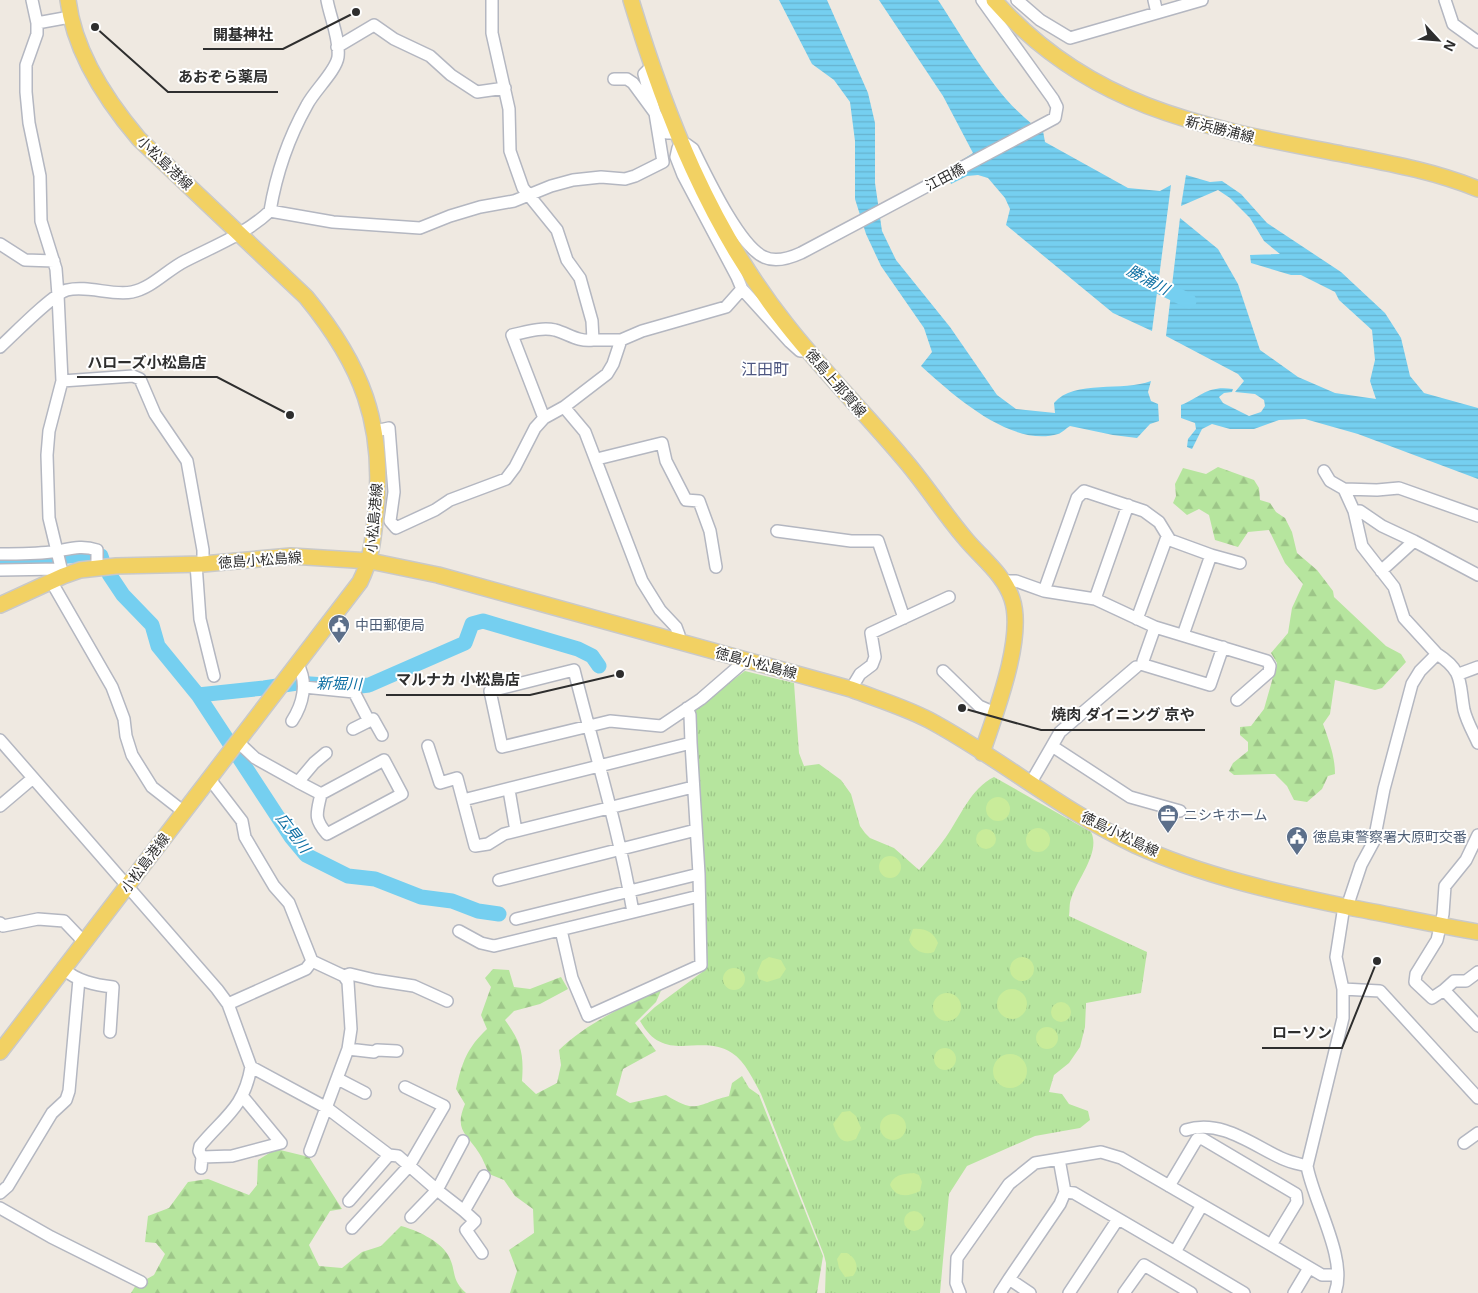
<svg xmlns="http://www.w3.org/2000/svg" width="1478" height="1293" font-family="Arial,'Noto Sans JP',sans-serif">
<defs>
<pattern id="grass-tufts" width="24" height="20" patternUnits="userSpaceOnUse" patternTransform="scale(1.25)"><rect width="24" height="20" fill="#b6e59e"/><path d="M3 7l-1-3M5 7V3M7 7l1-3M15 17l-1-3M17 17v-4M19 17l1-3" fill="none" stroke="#9dc588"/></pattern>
<pattern id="forest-firs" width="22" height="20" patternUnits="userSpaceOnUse" patternTransform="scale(1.25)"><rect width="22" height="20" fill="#b6e59e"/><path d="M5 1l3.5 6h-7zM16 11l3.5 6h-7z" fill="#9dc588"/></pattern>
<pattern id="water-rules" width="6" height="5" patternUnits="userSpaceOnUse" patternTransform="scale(1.25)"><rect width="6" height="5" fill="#75cff0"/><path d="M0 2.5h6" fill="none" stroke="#66b2ce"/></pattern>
</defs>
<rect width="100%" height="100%" fill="#efe9e1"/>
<path fill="url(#grass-tufts)" d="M745 671 794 683 799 753 804 766 819 764 841 780 851 794 860 826 865 833 870 838 894 848 919 870C928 860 938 848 946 837 960 817 971 788 994 777L1091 832C1101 852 1077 879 1071 899 1069 904 1070 910 1069 916L1147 952 1141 993 1086 1003 1085 1027 1080 1047 1069 1063 1054 1075 1049 1092 1062 1094 1069 1104 1088 1111 1090 1120 1080 1128 1035 1136 967 1166 949 1194 940 1293H825L826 1263 824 1255 761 1094C754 1081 745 1061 732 1053 700 1032 665 1066 640 1021L655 1007 705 970V924L693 710Z"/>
<path fill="url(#forest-firs)" d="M1218 467 1254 480 1259 488 1260 500 1270 503 1276 512 1285 518 1292 532 1297 553 1317 570 1333 591 1334 597 1386 646 1401 654 1406 662 1382 688 1375 690 1335 680 1330 714 1323 724C1329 741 1335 756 1335 774L1328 776 1322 789 1307 802 1294 800 1287 786 1275 774 1234 775 1229 771 1233 763 1248 751V742L1240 735V727L1251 726 1264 709 1277 663 1271 653 1288 633 1292 608 1303 584 1285 563 1269 530 1248 532 1238 547 1215 540 1209 515 1199 509 1187 515 1173 503 1176 496 1175 484 1183 468 1206 474Z
M493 969 509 970 514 987 530 989 561 977 568 989 540 1004 514 1011 505 1020C521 1042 524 1053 522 1081L536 1094 557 1083 561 1065 559 1050C589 1021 627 1006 663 986L656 1002 635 1023 656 1051 623 1069 616 1095 630 1103 666 1095C698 1115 696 1104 729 1096L732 1083 742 1076 749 1088 759 1095 823 1256 817 1293H510L517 1271 509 1250 534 1233 533 1209 515 1196 504 1180 489 1174C486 1167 483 1159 479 1153 466 1133 454 1130 465 1104L456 1089C462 1062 467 1048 487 1029L481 1015 491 987 485 978Z
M276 1149 309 1157 342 1209 330 1211 309 1245 319 1266 342 1268 362 1252 381 1246 401 1226C416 1230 439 1240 448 1255 457 1270 450 1279 466 1293H131L136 1285 154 1275 165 1254 156 1243 145 1242 148 1216 169 1208 188 1182 208 1179 249 1195 257 1185 258 1160Z"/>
<path fill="#c9ec9a" d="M986 809a12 12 0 1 1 24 0a12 12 0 1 1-24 0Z
M1026 840a12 12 0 1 1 24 0a12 12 0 1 1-24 0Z
M976 839a10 10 0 1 1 20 0a10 10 0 1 1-20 0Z
M879 867a11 11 0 1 1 22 0a11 11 0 1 1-22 0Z
M913 929C924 928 934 932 938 943L934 952C924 956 913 950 909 940Z
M769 957 781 960 786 969 780 978 767 982 759 979 757 973 762 961Z
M1010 969a12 12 0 1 1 24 0a12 12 0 1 1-24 0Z
M723 979a11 11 0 1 1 22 0a11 11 0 1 1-22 0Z
M997 1004a15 15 0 1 1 30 0a15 15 0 1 1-30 0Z
M933 1007a14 14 0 1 1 28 0a14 14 0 1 1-28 0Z
M1051 1012a10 10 0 1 1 20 0a10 10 0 1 1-20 0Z
M1036 1038a11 11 0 1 1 22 0a11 11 0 1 1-22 0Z
M934 1059a11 11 0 1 1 22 0a11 11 0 1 1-22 0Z
M993 1071a17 17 0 1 1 34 0a17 17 0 1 1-34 0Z
M850 1111 856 1116 861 1128 856 1139C841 1146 838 1137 833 1124L842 1112Z
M880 1127a13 13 0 1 1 26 0a13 13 0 1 1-26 0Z
M914 1173 919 1175 922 1182 920 1191C908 1197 896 1198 890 1185 894 1174 904 1174 914 1173Z
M904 1221a10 10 0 1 1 20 0a10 10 0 1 1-20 0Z
M841 1253H847C856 1258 860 1267 853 1276L845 1277 839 1268 837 1259Z"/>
<path fill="url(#water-rules)" d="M779 0H827L868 93 875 123V183L882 231 896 260 950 327 997 395 1016 409 1055 413 1054 403C1074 379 1124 392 1151 381L1148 392 1151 401 1158 404 1159 421 1150 424 1137 438 1113 435 1070 426C1066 428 1062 433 1058 434 1011 448 952 394 921 366L932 352 924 328 881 266 866 234 855 199V141L850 102 834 80 812 64Z
M879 0H938C965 41 994 94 1032 124L1036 123 1043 131 1045 142 1128 188 1160 191 1171 185 1152 331 1113 313 1006 225 1010 209 1005 198 988 178 978 175 967 176 951 184 946 170 973 153 943 96Z
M1186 175 1210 182 1222 181 1241 194 1267 223 1341 272 1385 313 1401 338 1410 376 1424 393 1478 408V479L1358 434 1305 419 1279 420 1254 429H1230L1212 424 1202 429 1192 449 1187 447 1188 439 1196 429 1195 423 1181 418V405C1202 396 1208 385 1233 389L1232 392 1224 393 1219 397 1223 403 1249 416 1261 412 1265 406 1264 400 1255 394 1235 392 1244 381 1238 374 1166 336 1180 218 1218 249 1238 284 1260 350 1298 377 1335 393 1376 399 1370 381 1375 360 1372 330 1339 300 1335 292 1301 275H1291L1251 263 1250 255 1280 254 1264 241 1250 218 1230 198 1218 190 1181 206Z"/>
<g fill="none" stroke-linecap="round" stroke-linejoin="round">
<path stroke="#75cff0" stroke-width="15" d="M1140 277 1189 301
M0 563C33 561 68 553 101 556L102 559
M109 574 123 595 152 625 158 646 198 695 291 837 306 855 348 876 375 879 421 897 452 901 478 911 499 914
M198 695 264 688 297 683 352 687 369 685 465 643 472 624 483 621 578 649 592 656 599 666"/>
<g stroke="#b4b7c1" stroke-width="14">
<path id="minor" d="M32 0 37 23V34L26 65V92L29 123 40 176 41 221 56 269 58 295 62 381 49 431 47 455 49 518 63 576
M492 0V33L509 109 510 151 523 188 557 230 567 260 580 278 592 321 593 340H621
M1017 0 1040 20 1070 38 1202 0
M1154 0 1157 13
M1445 0 1453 24 1478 42
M37 23 70 17
M337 47 374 25 394 39 430 56 451 75 477 92 505 88
M652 66 644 74 655 113 667 133H676
M270 211C276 175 289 137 307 105 314 91 336 71 338 57 340 39 330 17 327 0
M0 244 25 260 54 261
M0 347C13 335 53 294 67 290 88 285 112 296 132 292 152 288 167 270 185 261 214 246 246 234 270 211L333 222 420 228 450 216 480 207 514 201 551 186 573 180 601 177 625 179 635 176 663 162 655 113 633 83 627 79H614
M807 351H800L790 342 742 289 737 277 683 175 676 157 678 148 686 144 693 149C706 175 739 246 764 257 776 263 790 258 801 253L1055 118 1057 107 1053 99 982 0
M62 381 133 376 140 379 155 414 187 461 203 550V564
M564 407 585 432 642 581 660 610 676 627 679 635V642
M544 418 512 335C526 332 541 327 555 330 569 334 578 342 593 340
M375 431 389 428 394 492 390 521 396 528 435 510 450 500 506 479 515 467 535 428 544 418 564 407 607 374 613 364 621 340 642 331 726 307 742 289
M597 459 662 443 666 461 686 500 699 501 710 531 716 567
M1324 471 1330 481 1344 489 1377 490 1399 488 1478 516
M1344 489 1354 511 1362 546 1394 587 1404 618 1437 654 1420 671 1412 684 1384 789 1374 841 1361 865 1347 907
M1354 511H1360L1382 526 1414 541 1381 571
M777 531 851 541H878L904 618
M1414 541 1478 575
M0 554C17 554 34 554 51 552 67 550 80 544 97 550V568
M196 564 200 619 214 676
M0 570 60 569
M51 581 112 687 124 719 126 736 132 755 152 787 184 812
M1004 581H1016L1044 591 1077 498 1084 491 1144 511 1159 522 1170 540 1211 555
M1044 591 1095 599 1155 627 1143 661 1144 665 1210 685 1223 647
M1095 599 1128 505
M1137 619 1167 537
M1155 627 1267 661 1270 666 1269 672 1237 700
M1183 635 1211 555 1240 563
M1437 654C1464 671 1459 683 1464 710 1467 722 1473 732 1478 743
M943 671 979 706 995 713
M1459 674 1478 667
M304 687 354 692 369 721 373 719 382 735
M851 689 860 674 872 665 875 657 871 633 949 597
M292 721C303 704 308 683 298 665
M353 729 369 721
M0 740 217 989 228 1004 251 1067 327 1108 389 1155 398 1156 437 1190 411 1217
M238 742 255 758 298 782 314 763 326 753
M428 746 440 783 457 778 475 846 488 844 504 834 693 787
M1052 746 1060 732 1136 667
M209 778 242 821 245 837 274 886 289 903 312 961 344 976 350 974 375 980 414 986 447 1001
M298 782 321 794 384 760 402 794 327 834C313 818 317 813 321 794
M1030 784 1052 746 1130 797 1180 811
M509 790 516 831
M463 800 691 743 690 715 687 708
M0 806 33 778
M499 880 696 830
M633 912C619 830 594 750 574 670L490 691 502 747 610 721 661 726 701 699 746 660
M516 919 699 874 691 743
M0 923 3 926 38 919 64 921 84 942
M561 930 572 978 588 1016 701 965 699 874
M459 931 481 943 494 946 699 896
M63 969C78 981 94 985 113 987L110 1032
M1478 972 1466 981H1454L1444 990 1478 1026
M1343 989 1380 991 1478 1098
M1444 990 1432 998 1415 982 1416 974 1437 940 1443 914 1445 886 1466 860 1478 835
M228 1004 306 969 312 961
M348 1049 374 1052 377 1050 397 1051
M338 1079 365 1093
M1186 1130C1221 1119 1251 1144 1281 1158 1289 1162 1299 1164 1307 1166
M463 1141 437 1190 464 1211
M1464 1143 1478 1133
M310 1151 348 1049 351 1029 348 982 344 976
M202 1157 199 1151 200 1146C224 1117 244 1108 251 1067
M201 1168 202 1157 232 1156 281 1143 243 1097
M1169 1186 1197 1139H1203L1296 1194 1297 1202 1271 1245 1322 1275H1337
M1065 1192 1059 1159 1101 1152 1121 1158 1271 1245
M0 1193 8 1186 52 1113 66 1100 69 1091 79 979
M349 1201 389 1155
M1202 1205 1175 1252 1244 1293
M0 1208 51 1237 141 1282
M352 1228 409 1166 444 1106 405 1087
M482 1253 466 1230 475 1221 464 1211 484 1176
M1009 1279 1060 1204 1065 1192 1074 1193 1175 1252
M960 1293 956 1283 957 1258 1009 1184 1035 1163 1059 1159
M1000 1293 1009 1279 1030 1293
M1069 1293 1118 1219
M1124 1293 1144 1265 1191 1293
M1294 1293 1309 1268
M1335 1293C1348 1259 1313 1201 1307 1166L1343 1018V989L1336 957 1344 906"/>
</g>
<g stroke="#c9c9c9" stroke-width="18">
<path id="major" d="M631 0C666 116 710 228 786 324 822 370 864 412 902 457 924 482 942 511 964 537 980 557 1004 574 1012 599 1025 638 995 714 982 753
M994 0C1090 109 1207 128 1342 154 1388 163 1434 171 1478 189
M0 605 63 576 80 570 116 566 203 564 291 556 370 561 438 575 851 689C877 699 904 707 929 720 1000 758 1062 811 1135 845 1203 876 1276 892 1348 907 1392 915 1435 925 1478 932
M0 1052 360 582C372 557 373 539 376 512 385 424 362 365 306 297L139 139C106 100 74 52 68 0"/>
</g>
<use href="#minor" stroke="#fff" stroke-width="11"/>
<use href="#major" stroke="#f2d163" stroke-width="15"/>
</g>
<defs>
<g id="civic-pin" transform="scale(1.125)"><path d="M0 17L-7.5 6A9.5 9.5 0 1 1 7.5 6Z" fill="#5c6f8a" stroke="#fff"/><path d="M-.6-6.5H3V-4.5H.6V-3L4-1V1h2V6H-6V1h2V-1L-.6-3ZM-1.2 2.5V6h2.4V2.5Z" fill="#fff"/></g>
<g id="office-pin" transform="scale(1.125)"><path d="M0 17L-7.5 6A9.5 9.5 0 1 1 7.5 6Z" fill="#5c6f8a" stroke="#fff"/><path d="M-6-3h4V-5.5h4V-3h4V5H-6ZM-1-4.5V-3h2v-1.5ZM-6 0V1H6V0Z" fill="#fff"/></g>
</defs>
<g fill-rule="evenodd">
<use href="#civic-pin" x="339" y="625"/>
<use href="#office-pin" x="1168" y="815"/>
<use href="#civic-pin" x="1297" y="837"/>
</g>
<g text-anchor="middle" stroke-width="4" stroke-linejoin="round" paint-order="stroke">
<g font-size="14" fill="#2e2e2e" stroke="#fff">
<text transform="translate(1220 129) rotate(14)" y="5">新浜勝浦線</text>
<text transform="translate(165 163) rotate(44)" y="5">小松島港線</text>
<text transform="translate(945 177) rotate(-28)" y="5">江田橋</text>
<text transform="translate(836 383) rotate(49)" y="5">徳島上那賀線</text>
<text transform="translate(374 518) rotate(-85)" y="5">小松島港線</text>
<text transform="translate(260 560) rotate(-4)" y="5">徳島小松島線</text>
<text transform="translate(756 663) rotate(15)" y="5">徳島小松島線</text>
<text transform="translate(1120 834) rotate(26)" y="5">徳島小松島線</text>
<text transform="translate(145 863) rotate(-53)" y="5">小松島港線</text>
</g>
<g font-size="14" fill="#4e5e75" stroke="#fff" text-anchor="start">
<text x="355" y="630">中田郵便局</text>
<text x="1184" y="820">ニシキホーム</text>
<text x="1313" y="842">徳島東警察署大原町交番</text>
</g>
<g font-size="15" font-style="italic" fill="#0d6fa3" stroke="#fff">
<text transform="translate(1148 280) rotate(28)" y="5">勝浦川</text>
<text transform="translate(339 684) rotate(1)" y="5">新堀川</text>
<text transform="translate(293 833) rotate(53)" y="5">広見川</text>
</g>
<g font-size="16" fill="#4d5680" stroke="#fff">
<text x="765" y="375">江田町</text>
</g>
</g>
<path fill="none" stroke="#2e2e2e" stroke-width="2" d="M356 12L283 49H203M95 27L168 92H278M290 415L217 377H77M620 674L530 695H386M962 708L1041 730H1205M1377 961L1342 1048H1262"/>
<g fill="#2e2e2e" stroke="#fff" stroke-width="2">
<circle cx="356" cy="12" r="5"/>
<circle cx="95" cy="27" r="5"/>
<circle cx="290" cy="415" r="5"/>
<circle cx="620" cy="674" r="5"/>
<circle cx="962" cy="708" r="5"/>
<circle cx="1377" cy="961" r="5"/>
</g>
<g font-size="15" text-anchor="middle" font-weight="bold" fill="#2e2e2e" stroke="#fff" stroke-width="4" stroke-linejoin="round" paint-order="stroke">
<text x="243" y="40">開基神社</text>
<text x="223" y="82">あおぞら薬局</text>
<text x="147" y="368">ハローズ小松島店</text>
<text x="458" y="685">マルナカ 小松島店</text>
<text x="1123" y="720">焼肉 ダイニング 京や</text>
<text x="1302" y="1038">ローソン</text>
</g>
<g transform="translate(1438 40) rotate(116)" stroke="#ffffff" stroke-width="4" paint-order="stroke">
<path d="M0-4L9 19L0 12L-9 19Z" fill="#2e2e2e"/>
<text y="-8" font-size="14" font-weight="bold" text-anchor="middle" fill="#2e2e2e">N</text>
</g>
</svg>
